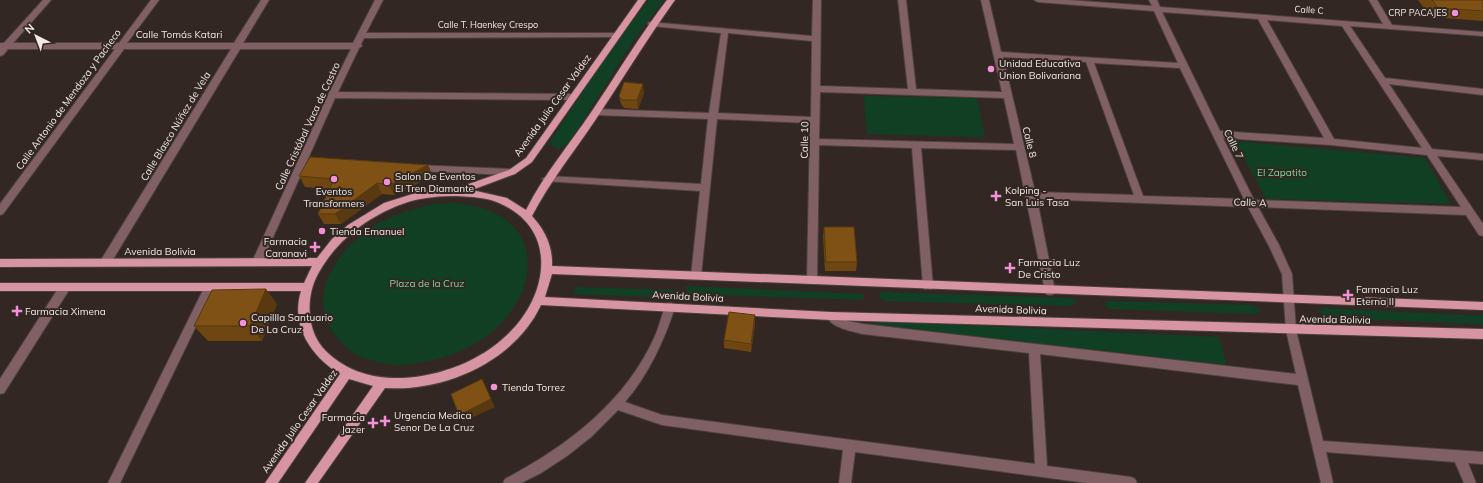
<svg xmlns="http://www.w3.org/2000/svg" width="1483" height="483" font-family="Mulish,sans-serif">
<rect width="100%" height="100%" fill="#322722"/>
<path fill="#113f23" d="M649 0H664L632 43 569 143 558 149 552 146 550 142 617 40Z
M864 96 977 98 985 137 867 134Z
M1235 141 1425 158 1451 204 1266 199Z
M433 204C443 204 453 202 463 204 540 213 546 284 494 330 468 353 430 364 396 365 387 365 376 361 367 359 351 355 339 342 331 329 307 292 342 245 374 226 392 215 412 209 433 204Z
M687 286 864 294 863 300 687 294Z
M575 287 680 290 679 298 574 294Z
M882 292 1070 298 1077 302 1071 306 883 301 878 296Z
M1108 301 1252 305 1261 310 1255 314 1110 309 1104 305Z
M1323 308 1483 316V324L1327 318 1319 312Z
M878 321 1219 337 1227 365 871 325Z"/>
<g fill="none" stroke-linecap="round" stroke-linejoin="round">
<g stroke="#4d423d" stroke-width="2">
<path id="street" d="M43 0H51L13 43H119L151 0H159L127 43H234L261 0H269L243 43H353L375 0H383L366 33H616L620 35 616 37 364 38 361 44 362 46 359 48 338 92 574 94 578 97 574 100 335 98 262 262 261 265H253L252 262 328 95 351 49H240L109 266H101L100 263 101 260 231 49H124L3 214 0 215V204L115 49H8L3 55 0 56V43H4Z
M813 0H821L820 86 908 89 898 0H906L916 89 1002 92 981 0H989L1001 52 1178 63 1154 11 1038 2 1034 0H1068L1152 6 1149 0H1157L1160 7 1383 24 1369 0H1377L1392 25 1483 32V36L1350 26 1385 78 1483 89V95L1389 84 1432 149 1483 154V160L1437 156 1483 224V236L1479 235 1466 215 1258 207 1279 245 1292 274 1296 330 1323 441 1483 452V464L1468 463 1476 483H1464L1455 462 1326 452 1333 483H1321L1298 385 1040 354 1047 466 1131 477 1135 479 1137 483H1087L855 452 851 483H839L843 450 662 425 618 410 591 437 567 456 541 473 521 483H503L505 479C567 446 626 402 655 336 659 327 661 317 665 307L666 304 670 303 674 304 675 307C664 341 649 374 625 402L662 415 1035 464 1029 353 863 334C851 331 832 328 826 316L827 313 831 312 848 321 863 324 1296 374 1286 330 1282 274 1269 246 1248 207 1037 199 1055 291 1054 294 1050 295 1046 294 1045 291 1016 150 921 148 933 286 932 289H924L923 286 912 148 819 145 817 281 816 284H808L807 281 810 123 717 119 701 276 700 279H692L691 276 700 191 544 181 542 179 547 176 701 184 708 119 596 115 592 112 596 109 709 113 721 33 652 26 648 24 649 22 812 36ZM1162 12 1258 19 1324 138 1220 131ZM1267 20 1342 26 1422 148 1334 139ZM728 33 812 41 811 117 718 113ZM1003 57 1086 62 1134 195 1035 192ZM1094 63 1180 68 1244 199 1143 196ZM820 92 1004 98 1014 144 819 139ZM1223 138 1331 145 1427 155 1461 207 1254 200Z
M416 165 512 169 517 172 512 175 416 171 411 168Z
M65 283 69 284 70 287 69 290 4 393 0 394V379L61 284Z
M210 283 214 284 215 287 120 483H108L206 284Z"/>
</g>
<g stroke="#4d423d" stroke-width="2">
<path id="primary" d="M638 0H646L532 162 515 174 472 190 507 198 526 210C544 174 570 144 592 111 617 74 640 35 667 0H675C647 39 622 80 596 119 574 152 550 181 532 216 545 230 553 247 552 266L1483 302V310L552 274 545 297 831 312 1483 329V339L831 320 541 305C515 361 445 392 385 388L318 483H305L373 386 349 379 278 483H265L340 374C312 357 290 326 301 291H0V283H304L312 266 0 267V259L317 258 332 239 348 225 384 203 419 192 457 188 509 170 526 158ZM457 196C471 197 486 197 499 203 560 229 548 297 507 335 480 361 441 376 403 378 372 379 344 371 323 348 306 328 306 296 318 274 337 239 371 214 408 202 424 197 441 196 457 196Z"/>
</g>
<use href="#street" fill="#806065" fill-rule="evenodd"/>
<use href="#primary" fill="#d695a1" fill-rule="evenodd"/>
</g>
<path fill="#6d4612" d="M1418 0H1483V21L1431 17Z
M644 93 638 109 624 108 621 104 619 96Z
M299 176H433L394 195 382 194 341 224H324L318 214 329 189 305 187Z
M824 227 857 262 856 271H825L823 236Z
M277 304 262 341H208L194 326Z
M755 324 751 352 724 348V340Z"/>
<path fill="#59390f" d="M643 84 644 93 638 109 637 100Z
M428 165 433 176 394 195 389 185Z
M377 183 382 194 341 224 335 214Z
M266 289 277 304 262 341 250 326Z
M755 315V324L751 352V344Z
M482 379 495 407 463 422 459 415Z"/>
<path fill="#7f5115" stroke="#59390f" d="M1432 0H1483V11L1438 8Z
M624 82 643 84 637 100H623L619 96Z
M310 157 428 165 389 185 377 183 335 214H318L334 179 299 176Z
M824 227H854L857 262H826Z
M266 289 250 326H194L212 290Z
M729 312 755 315 751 344 724 340Z
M482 379 491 399 459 415 451 394Z"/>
<g fill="#f391d6" stroke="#322722" stroke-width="1.5">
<circle cx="1455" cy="13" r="4"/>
<circle cx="991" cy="69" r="4"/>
<circle cx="334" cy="179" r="4"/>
<circle cx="387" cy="182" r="4"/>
<path d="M994 190h4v4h4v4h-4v4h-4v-4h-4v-4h4z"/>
<circle cx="322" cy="231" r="4"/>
<path d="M313 241h4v4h4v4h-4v4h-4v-4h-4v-4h4z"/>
<path d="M1008 262h4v4h4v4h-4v4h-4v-4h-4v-4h4z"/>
<path d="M1346 289h4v4h4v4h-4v4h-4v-4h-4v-4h4z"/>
<path d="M15 305h4v4h4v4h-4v4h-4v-4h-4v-4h4z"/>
<circle cx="243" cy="323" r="4"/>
<circle cx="494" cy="387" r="4"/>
<path d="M383 415h4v4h4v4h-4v4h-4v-4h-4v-4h4z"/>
<path d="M371 417h4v4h4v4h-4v4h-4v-4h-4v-4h4z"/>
</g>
<g text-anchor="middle" stroke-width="4" stroke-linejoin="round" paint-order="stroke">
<g font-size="9" fill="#f1e9e5" stroke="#322722">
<text transform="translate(1309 10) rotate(4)" y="3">Calle C</text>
<text x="488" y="28">Calle T. Haenkey Crespo</text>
</g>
<g font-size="9" fill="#f1e9e5" stroke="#322722" text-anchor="end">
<text x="1447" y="16">CRP PACAJES</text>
</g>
<g font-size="10" fill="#f1e9e5" stroke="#322722">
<text x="179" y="38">Calle Tomás Katari</text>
<text transform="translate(68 99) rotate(-54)" y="4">Calle Antonio de Mendoza y Pacheco</text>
<text transform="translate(552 105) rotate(-54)" y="4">Avenida Julio Cesar Valdez</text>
<text transform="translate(175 126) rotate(-59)" y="4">Calle Blasco Núñez de Vela</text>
<text transform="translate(307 126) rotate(-65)" y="4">Calle Cristóbal Vaca de Castro</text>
<text transform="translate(804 140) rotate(-89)" y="4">Calle 10</text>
<text transform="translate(1030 142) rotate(76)" y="4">Calle 8</text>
<text transform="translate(1234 144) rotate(64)" y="4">Calle 7</text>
<text transform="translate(1250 202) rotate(2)" y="4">Calle A</text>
<text x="160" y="255">Avenida Bolivia</text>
<text transform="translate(688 296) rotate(3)" y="4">Avenida Bolivia</text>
<text transform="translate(1011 309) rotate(2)" y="4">Avenida Bolivia</text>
<text transform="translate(1335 319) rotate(1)" y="4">Avenida Bolivia</text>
<text transform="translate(299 421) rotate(-55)" y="4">Avenida Julio Cesar Valdez</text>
</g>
<g font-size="10" fill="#f1e9e5" stroke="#322722" text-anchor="start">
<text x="999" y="67">Unidad Educativa<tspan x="999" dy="12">Union Bolivariana</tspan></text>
<text x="395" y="180">Salon De Eventos<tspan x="395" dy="12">El Tren Diamante</tspan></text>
<text x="1005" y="194">Kolping -<tspan x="1005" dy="12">San Luis Tasa</tspan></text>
<text x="334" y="195" text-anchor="middle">Eventos<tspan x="334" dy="12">Transformers</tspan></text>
<text x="330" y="235">Tienda Emanuel</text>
<text x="307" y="245" text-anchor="end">Farmacia<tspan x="307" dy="12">Caranavi</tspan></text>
<text x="1018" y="266">Farmacia Luz<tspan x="1018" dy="12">De Cristo</tspan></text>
<text x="1356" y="293">Farmacia Luz<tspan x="1356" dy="12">Eterna II</tspan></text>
<text x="25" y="315">Farmacia Ximena</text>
<text x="251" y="321">Capillla Santuario<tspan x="251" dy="12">De La Cruz</tspan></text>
<text x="502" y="391">Tienda Torrez</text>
<text x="394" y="419">Urgencia Medica<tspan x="394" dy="12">Senor De La Cruz</tspan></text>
<text x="365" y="421" text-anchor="end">Farmacia<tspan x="365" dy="12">Jazer</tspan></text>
</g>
<g font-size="10" fill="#7ed99c" stroke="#322722">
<text x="1282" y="176">El Zapatito</text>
<text x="427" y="287">Plaza de la Cruz</text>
</g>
</g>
<g transform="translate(36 36) rotate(318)" stroke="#322722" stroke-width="3" paint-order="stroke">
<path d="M0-3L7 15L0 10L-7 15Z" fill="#f1e9e5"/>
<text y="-6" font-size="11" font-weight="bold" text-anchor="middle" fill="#f1e9e5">N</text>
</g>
</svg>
